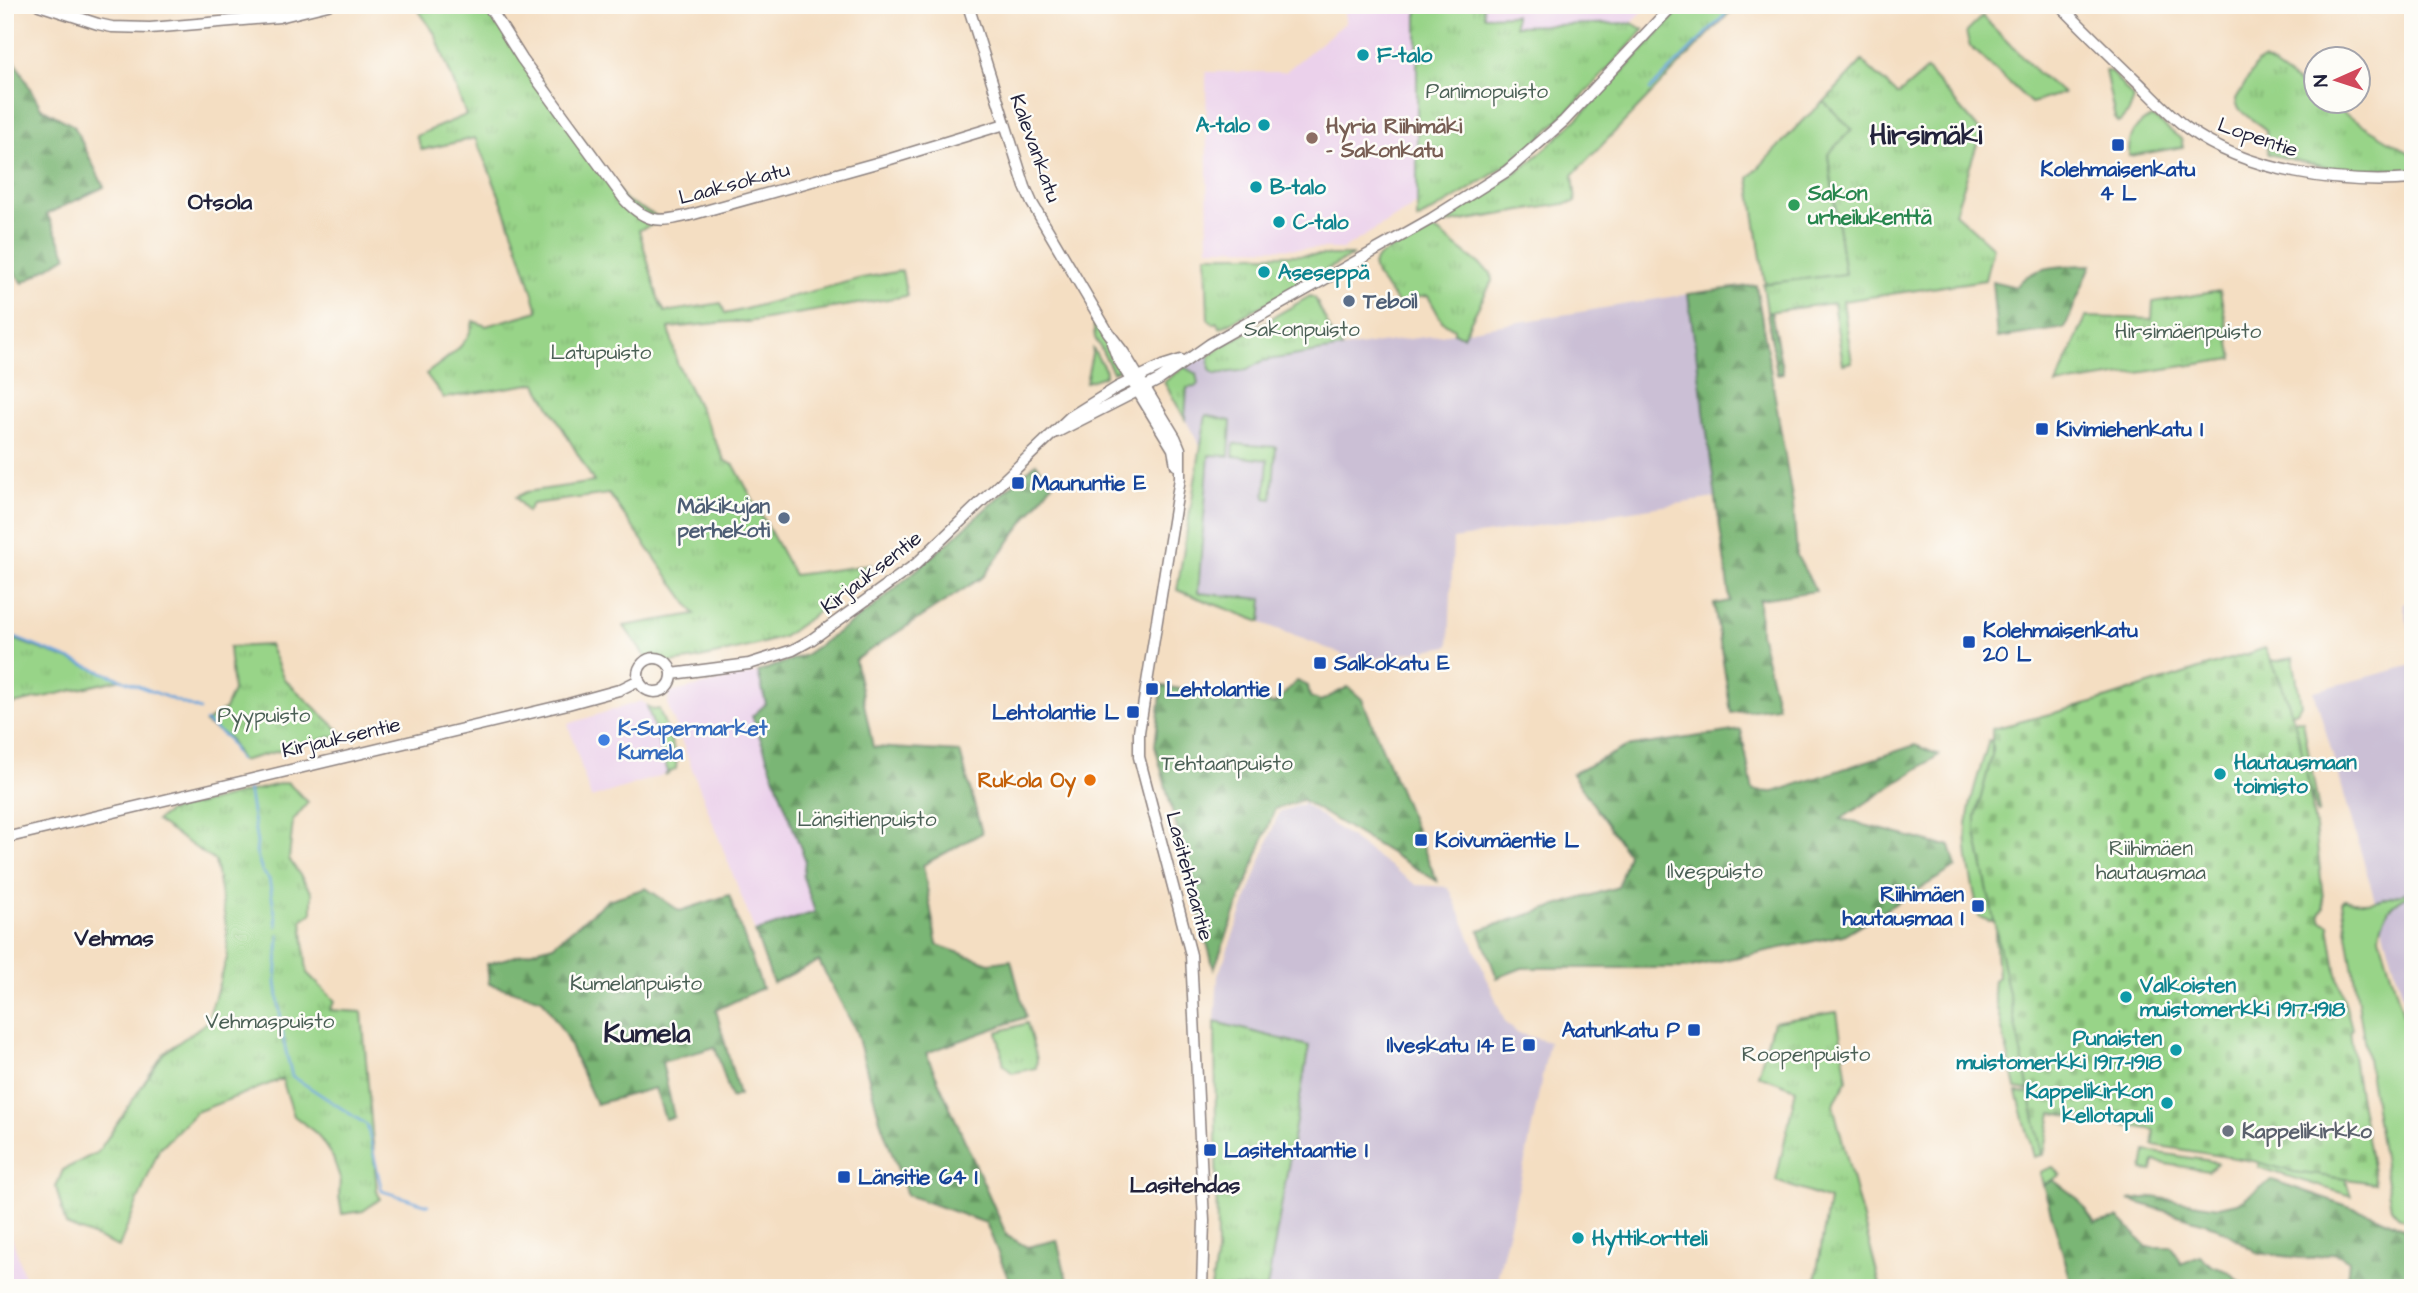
<svg xmlns="http://www.w3.org/2000/svg" width="2418" height="1293" font-family="'Architects Daughter',sans-serif">
<defs>
<pattern id="forest-firs" width="22" height="20" patternUnits="userSpaceOnUse" patternTransform="scale(1.75)"><rect width="22" height="20" fill="#7ab674"/><path d="M5 1l3.5 6h-7zM16 11l3.5 6h-7z" fill="#649460"/></pattern>
<pattern id="cemetery-stones" width="16" height="16" patternUnits="userSpaceOnUse" patternTransform="scale(1.75)"><rect width="16" height="16" fill="#98d488"/><path d="M2 7V4a2 2 0 0 1 4 0v3zM10 15v-3a2 2 0 0 1 4 0v3z" fill="#83b676"/></pattern>
<pattern id="park-tufts" width="24" height="20" patternUnits="userSpaceOnUse" patternTransform="scale(1.75)"><rect width="24" height="20" fill="#98d488"/><path d="M3 7l-1-3M5 7V3M7 7l1-3M15 17l-1-3M17 17v-4M19 17l1-3" fill="none" stroke="#83b676"/></pattern>
</defs>
<rect width="100%" height="100%" fill="#fdfcf7"/>
<filter id="ink" filterUnits="userSpaceOnUse"><feTurbulence type="fractalNoise" baseFrequency=".0143" numOctaves="2"/><feDisplacementMap in="SourceGraphic" scale="14" xChannelSelector="R" yChannelSelector="G"/><feConvolveMatrix kernelMatrix="1 2 1 2 8 2 1 2 1" color-interpolation-filters="sRGB"/></filter>
<filter id="wash" filterUnits="userSpaceOnUse"><feTurbulence type="fractalNoise" baseFrequency=".00686" numOctaves="4" result="noise"/><feDisplacementMap in="SourceGraphic" scale="28" xChannelSelector="R" yChannelSelector="G"/><feGaussianBlur stdDeviation="1.57" result="paint"/><feColorMatrix in="noise" values="0 0 0 0 0 0 0 0 0 0 0 0 0 0 0 0 0 1.4 0 .05"/><feComposite in="paint" operator="in"/></filter>
<g filter="url(#wash)">
<rect width="100%" height="100%" fill="#f4dec2"/>
<path fill="#ebd1eb" d="M1345 5H1417V204L1343 249 1208 248 1206 72H1285L1345 23Z
M1483 5H1649L1632 23 1515 26 1514 15 1484 16Z
M758 672 805 860 803 877 816 912 755 932 668 706 669 693Z
M641 701 647 705 669 773 591 798 568 724Z
M5 1217 19 1259 27 1288H5Z"/>
<path fill="#cbbfd5" d="M1688 294 1715 498 1453 539 1449 646 1360 661 1177 590 1200 446 1185 419 1187 388 1198 379 1196 374 1184 367 1207 352 1209 360 1247 370 1262 361 1342 348 1454 333 1463 336 1466 331Z
M2413 600V644L2403 603Z
M2413 665V1031L2314 691Z
M1304 804 1416 885 1449 887 1505 1022 1517 1033 1549 1042 1526 1157 1495 1288 1447 1279 1445 1288H1267L1309 1046 1215 1022 1218 976 1279 812Z"/>
<path fill="#98d488" stroke="#5d7b62" stroke-width="2" d="M1982 16 2039 74 2063 93 2031 103 1970 46 1966 33Z
M2105 71H2110L2134 99 2129 112 2119 123 2115 118Z
M1824 102 1852 129 1828 155 1845 274 1765 284 1749 178 1804 119Z
M2153 117 2181 139 2183 147 2129 156C2128 138 2135 123 2153 117Z
M1093 320 1121 369 1113 372 1095 338Z
M1093 349 1106 371 1105 376 1086 382Z
M1206 415 1231 421 1229 456 1209 455 1198 593 1263 599 1261 622 1177 590Z
M1234 444 1276 447 1272 499 1265 498 1268 460 1233 456Z
M2268 655 2271 660 2276 661 2293 658 2301 704 2297 711 2290 714Z
M647 706 653 710 659 709 677 758 676 769 665 775 668 772Z
M2297 720 2303 721 2319 812 2317 814 2293 722Z
M1989 740 1994 741 1996 921H1989L1979 917C1974 888 1964 855 1967 825 1970 796 1981 768 1989 740Z
M2413 890V894C2393 900 2381 916 2380 937L2413 1048V1223L2398 1216 2391 1208 2342 902 2345 899C2368 907 2390 897 2413 890Z
M1998 930 2029 1090 2016 1088 1993 991 1994 980 1998 977 1995 934V931Z
M2017 1092 2030 1093 2044 1154 2034 1157Z
M2261 1136 2335 1147 2351 1196 2258 1167Z
M2146 1151 2217 1162 2218 1163 2208 1171 2154 1162 2152 1171 2143 1170Z
M2053 1167 2061 1175 2043 1185 2040 1173 2042 1171Z"/>
<path fill="url(#forest-firs)" stroke="#4e6c58" stroke-width="2" d="M5 43 41 108 74 126 104 187 47 214 67 256 23 283 5 262Z
M2091 265 2065 328 1997 338 1992 281 2016 287C2032 264 2064 266 2091 265Z
M1756 285 1793 503 1797 556 1816 591 1759 599 1760 633 1778 707 1731 713 1714 604 1730 601 1688 294Z
M1771 311 1783 373 1777 374 1767 312Z
M1036 463 1052 484 984 576 855 660 873 747 960 752 982 833 923 865 937 945 989 963 1011 960 1026 1017 926 1053 1007 1236 1027 1247 1057 1240 1069 1288H1012L986 1223 907 1195 880 1120 856 1031 819 961 773 983 755 932 815 912 803 877 805 860 752 716 766 704 758 672 805 655 871 609 950 541Z
M1297 681 1308 686 1310 697 1321 701 1348 687 1362 699 1437 881 1302 800 1275 809 1214 969 1155 746 1162 686 1274 704C1278 702 1291 686 1297 681Z
M1741 730 1753 791 1774 792 1915 745 1939 755 1841 819 1941 845H1950L1956 867 1843 935 1686 968H1522L1497 978 1479 930 1618 887 1628 854 1572 774 1626 747Z
M646 888 680 911 729 895 762 988 716 1010 739 1095 731 1098 715 1047 662 1062 674 1117 665 1119 655 1088 596 1104 564 1033 542 999 489 984 487 964 553 945 608 900Z
M2053 1180 2077 1198 2095 1223 2119 1218 2147 1247H2172L2181 1264 2200 1256 2212 1266 2230 1272 2246 1288H2073L2043 1185Z
M2272 1180 2377 1216 2413 1233V1288H2346L2349 1261 2334 1252 2308 1259 2258 1253 2217 1227 2129 1200 2153 1197 2219 1207 2237 1203Z"/>
<path fill="url(#cemetery-stones)" stroke="#5d7b62" stroke-width="2" d="M2265 648C2307 727 2315 821 2324 908L2320 914 2322 921 2329 925 2336 970 2351 1025 2352 1029 2350 1030 2356 1078 2375 1183 2294 1172 2253 1161 2153 1145 2155 1130 2052 1113 2044 1154 2042 1155 1976 833V816L1992 755V729L2092 703Z"/>
<path fill="url(#park-tufts)" stroke="#5d7b62" stroke-width="2" d="M415 5H488L625 200 664 220 639 230 659 301 665 312 721 303 725 313H730L862 278 902 271 907 296 747 322H729L669 328 677 363 725 461 734 465 794 575 870 565 811 617 783 637 753 646 696 659 658 665 648 661 624 626 695 614 609 494 532 504 527 512 516 497 526 492 594 482 536 383 444 398 426 374C445 359 470 346 473 321L486 326 538 311C521 251 501 195 475 138L422 150 416 136 466 115 435 34Z
M1417 5H1483L1484 16 1515 15V26L1632 23 1644 30C1606 70 1569 114 1526 150 1492 177 1455 199 1417 220Z
M1684 5H1737L1573 175 1576 202 1443 224 1442 221C1473 201 1504 183 1532 160 1587 114 1635 58 1684 5Z
M2263 60 2271 64 2316 96V102H2325L2413 155V170L2329 168 2268 154 2266 130C2255 120 2236 113 2236 99L2257 63Z
M1862 61 1898 95 1927 70 1981 132 1955 213 1993 247 1985 280 1843 301 1852 362 1843 364 1833 303 1767 312 1763 284 1845 274 1828 154 1852 129 1824 102Z
M1427 229 1438 232 1491 273 1492 281 1463 336 1454 333V329L1442 321 1428 296 1413 298 1403 309 1376 275 1373 265 1378 257Z
M1206 255H1353L1221 328 1216 322 1213 324 1208 319Z
M2220 291 2233 359 2056 385 2086 317 2152 319 2153 302Z
M1310 296 1315 298 1336 342 1340 343 1342 348 1262 361 1247 370 1215 374 1210 370 1209 357 1218 349Z
M1184 367 1196 374 1198 384 1195 387 1187 388 1185 419 1164 382Z
M5 636 122 679 5 706Z
M269 645 284 679 343 734 241 761 229 738 205 723 225 709 233 691 229 647Z
M287 782 308 802 293 821 289 859 312 893V913L302 920 307 973 335 1001 330 1010 362 1012 377 1191 380 1199 363 1211 342 1214 339 1196 340 1178 333 1158 317 1134 294 1116 282 1079 196 1112 159 1149 119 1247 66 1225 56 1187 63 1170 98 1152 164 1053 207 1022 227 958V931L215 861 156 821 168 812Z
M1837 1012 1847 1080 1833 1105 1881 1288H1814L1829 1200 1776 1181 1796 1089 1758 1075 1773 1022Z
M1215 1022 1309 1046 1267 1288H1211L1217 1253Z
M1027 1023 1037 1059 1036 1068 1012 1073 1004 1065 997 1032Z"/>
<g fill="none" stroke-linecap="round" stroke-linejoin="round">
<path stroke="#6ba5db" stroke-width="2.5" d="M1733 6 1734 5
M1650 90 1725 15
M5 634 200 710
M205 721 227 738 239 760
M248 788 257 843 256 852 262 871 269 879 277 926
M279 935 276 982 284 1043 292 1076 367 1125 382 1191 428 1205"/>
</g>
</g>
<g filter="url(#ink)">
<g fill="none" stroke-linecap="round" stroke-linejoin="round">
<g stroke="#8b807e" stroke-width="13">
<path id="tertiary" d="M39 5 98 24 112 27 150 28 279 17 328 5
M488 5 522 59 625 200C648 225 663 222 694 214L887 160 1005 124
M968 5 1025 187 1032 203 1108 332 1124 353 1175 437 1180 449V478L1139 732V757L1191 955 1204 1221 1202 1288
M2060 5C2086 32 2113 58 2140 84 2155 99 2170 115 2187 128 2246 172 2341 185 2413 179
M1112 343 1117 357 1173 449 1176 465
M1057 432 1159 380 1210 344 1431 219 1507 171 1564 121 1673 5
M638 675a17 17 0 1 1 34 0a17 17 0 1 1-34 0Z
M672 674 749 664 793 650 811 640 916 564 1070 417 1118 387 1162 366 1181 360
M5 838 568 704 619 690 639 680"/>
</g>
<use href="#tertiary" stroke="#fff" stroke-width="10"/>
</g>
</g>
<g fill="#0f9aa8" stroke="#fdfcf7" stroke-width="2.5">
<circle cx="1363" cy="55" r="7"/>
<circle cx="1264" cy="125" r="7"/>
<circle cx="1256" cy="187" r="7"/>
<circle cx="1279" cy="222" r="7"/>
<circle cx="1264" cy="272" r="7"/>
<circle cx="2220" cy="774" r="7"/>
<circle cx="2126" cy="997" r="7"/>
<circle cx="2176" cy="1050" r="7"/>
<circle cx="2167" cy="1103" r="7"/>
<circle cx="1578" cy="1238" r="7"/>
</g>
<circle fill="#8d6e63" stroke="#fdfcf7" stroke-width="2.5" cx="1312" cy="138" r="7"/>
<g fill="#1a4fb4" stroke="#fdfcf7" stroke-width="2.5">
<rect x="2111" y="138" width="14" height="14" rx="3.5"/>
<rect x="2035" y="422" width="14" height="14" rx="3.5"/>
<rect x="1011" y="476" width="14" height="14" rx="3.5"/>
<rect x="1962" y="635" width="14" height="14" rx="3.5"/>
<rect x="1313" y="656" width="14" height="14" rx="3.5"/>
<rect x="1145" y="682" width="14" height="14" rx="3.5"/>
<rect x="1126" y="705" width="14" height="14" rx="3.5"/>
<rect x="1414" y="833" width="14" height="14" rx="3.5"/>
<rect x="1971" y="899" width="14" height="14" rx="3.5"/>
<rect x="1687" y="1023" width="14" height="14" rx="3.5"/>
<rect x="1522" y="1038" width="14" height="14" rx="3.5"/>
<rect x="1203" y="1143" width="14" height="14" rx="3.5"/>
<rect x="837" y="1170" width="14" height="14" rx="3.5"/>
</g>
<circle fill="#2e9e5b" stroke="#fdfcf7" stroke-width="2.5" cx="1794" cy="205" r="7"/>
<g fill="#5c6f8a" stroke="#fdfcf7" stroke-width="2.5">
<circle cx="1349" cy="301" r="7"/>
<circle cx="784" cy="518" r="7"/>
</g>
<circle fill="#3f7fe0" stroke="#fdfcf7" stroke-width="2.5" cx="604" cy="740" r="7"/>
<circle fill="#e8710a" stroke="#fdfcf7" stroke-width="2.5" cx="1090" cy="780" r="7"/>
<circle fill="#6b7280" stroke="#fdfcf7" stroke-width="2.5" cx="2228" cy="1131" r="7"/>
<g text-anchor="middle" stroke-width="5" stroke-linejoin="round" paint-order="stroke">
<g font-size="21" font-weight="bold" fill="#0d838f" stroke="#fdfcf7" text-anchor="start">
<text x="1377" y="62">F-talo</text>
<text x="1250" y="132" text-anchor="end">A-talo</text>
<text x="1270" y="194">B-talo</text>
<text x="1293" y="229">C-talo</text>
<text x="1278" y="279">Aseseppä</text>
<text x="2234" y="769">Hautausmaan<tspan x="2234" dy="24">toimisto</tspan></text>
<text x="2140" y="992">Valkoisten<tspan x="2140" dy="24">muistomerkki 1917-1918</tspan></text>
<text x="2162" y="1045" text-anchor="end">Punaisten<tspan x="2162" dy="24">muistomerkki 1917-1918</tspan></text>
<text x="2153" y="1098" text-anchor="end">Kappelikirkon<tspan x="2153" dy="24">kellotapuli</tspan></text>
<text x="1592" y="1245">Hyttikortteli</text>
</g>
<g font-size="21" fill="#4b6056" stroke="#fdfcf7">
<text x="1487" y="98">Panimopuisto</text>
<text x="1302" y="336">Sakonpuisto</text>
<text x="2188" y="338">Hirsimäenpuisto</text>
<text x="601" y="359">Latupuisto</text>
<text x="264" y="722">Pyypuisto</text>
<text x="1227" y="770">Tehtaanpuisto</text>
<text x="867" y="826">Länsitienpuisto</text>
<text x="2151" y="855">Riihimäen<tspan x="2151" dy="24">hautausmaa</tspan></text>
<text x="1715" y="878">Ilvespuisto</text>
<text x="636" y="990">Kumelanpuisto</text>
<text x="270" y="1028">Vehmaspuisto</text>
<text x="1806" y="1061">Roopenpuisto</text>
</g>
<g font-size="21" font-weight="bold" fill="#785e54" stroke="#fdfcf7" text-anchor="start">
<text x="1326" y="133">Hyria Riihimäki<tspan x="1326" dy="24">- Sakonkatu</tspan></text>
</g>
<g font-size="21" fill="#22223b" stroke="#fdfcf7">
<text transform="translate(2258 137) rotate(19)" y="7">Lopentie</text>
<text transform="translate(1036 148) rotate(70)" y="7">Kalevankatu</text>
<text transform="translate(734 183) rotate(-15)" y="7">Laaksokatu</text>
<text transform="translate(871 572) rotate(-38)" y="7">Kirjauksentie</text>
<text transform="translate(341 737) rotate(-13)" y="7">Kirjauksentie</text>
<text transform="translate(1190 876) rotate(75)" y="7">Lasitehtaantie</text>
</g>
<g font-size="21" font-weight="bold" fill="#164399" stroke="#fdfcf7" text-anchor="start">
<text x="2118" y="176" text-anchor="middle">Kolehmaisenkatu<tspan x="2118" dy="24">4 L</tspan></text>
<text x="2056" y="436">Kivimiehenkatu I</text>
<text x="1032" y="490">Maununtie E</text>
<text x="1983" y="637">Kolehmaisenkatu<tspan x="1983" dy="24">20 L</tspan></text>
<text x="1334" y="670">Salkokatu E</text>
<text x="1166" y="696">Lehtolantie I</text>
<text x="1119" y="719" text-anchor="end">Lehtolantie L</text>
<text x="1435" y="847">Koivumäentie L</text>
<text x="1964" y="901" text-anchor="end">Riihimäen<tspan x="1964" dy="24">hautausmaa I</tspan></text>
<text x="1680" y="1037" text-anchor="end">Aatunkatu P</text>
<text x="1515" y="1052" text-anchor="end">Ilveskatu 14 E</text>
<text x="1224" y="1157">Lasitehtaantie I</text>
<text x="858" y="1184">Länsitie 64 I</text>
</g>
<g font-size="21" font-weight="bold" fill="#27864d" stroke="#fdfcf7" text-anchor="start">
<text x="1808" y="200">Sakon<tspan x="1808" dy="24">urheilukenttä</tspan></text>
</g>
<g font-size="21" font-weight="bold" fill="#4e5e75" stroke="#fdfcf7" text-anchor="start">
<text x="1363" y="308">Teboil</text>
<text x="770" y="513" text-anchor="end">Mäkikujan<tspan x="770" dy="24">perhekoti</tspan></text>
</g>
<g font-size="21" font-weight="bold" fill="#366cbe" stroke="#fdfcf7" text-anchor="start">
<text x="618" y="735">K-Supermarket<tspan x="618" dy="24">Kumela</tspan></text>
</g>
<g font-size="21" font-weight="bold" fill="#c56008" stroke="#fdfcf7" text-anchor="end">
<text x="1076" y="787">Rukola Oy</text>
</g>
<g font-size="21" font-weight="bold" fill="#5b616d" stroke="#fdfcf7" text-anchor="start">
<text x="2242" y="1138">Kappelikirkko</text>
</g>
<g font-size="23" font-weight="bold" fill="#22223b" stroke="#fdfcf7">
<text x="220" y="209">Otsola</text>
<text x="114" y="945">Vehmas</text>
<text x="1185" y="1192">Lasitehdas</text>
</g>
<g font-size="28" font-weight="bold" fill="#22223b" stroke="#fdfcf7">
<text x="1926" y="144">Hirsimäki</text>
<text x="647" y="1042">Kumela</text>
</g>
</g>
<rect width="2418" height="1293" fill="none" stroke="#fdfcf7" stroke-width="28"/>
<g transform="translate(2337 80) rotate(267)"><circle r="33" fill="#fdfcf7" stroke="#a5a5ac" stroke-width="2"/>
<path d="M0-5L12 26L0 18L-12 26Z" fill="#d1495b"/>
<text y="-10" font-size="19" font-weight="bold" text-anchor="middle" fill="#22223b">N</text>
</g>
</svg>
